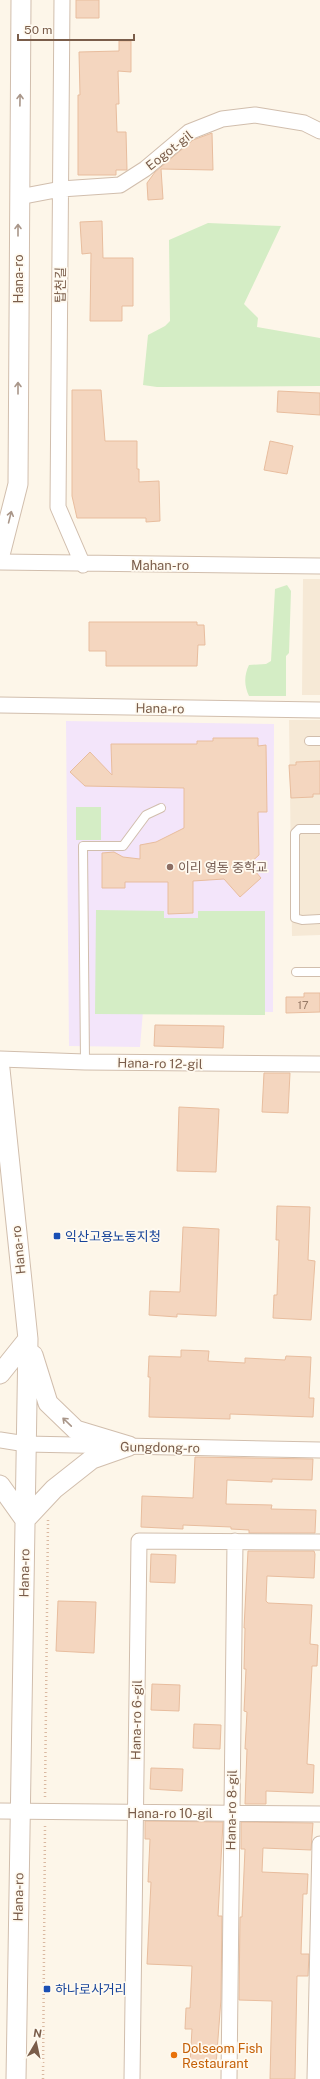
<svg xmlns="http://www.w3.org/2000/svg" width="320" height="2079" font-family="'Public Sans','Noto Sans KR',sans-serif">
<rect width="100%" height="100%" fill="#fdf6e9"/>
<path fill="#f6e9d6" d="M303 579H320V695H302Z
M289 720H320V935L292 936Z"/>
<path fill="#f3e5fa" d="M66 721 274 724 273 1012 143 1011 140 1047 69 1046Z"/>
<path fill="#d4edc5" d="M208 223 281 226 244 304 258 318 257 327 320 338V386L157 387 143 385 148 335 165 326 170 321 169 240Z
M287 585 291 591 289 653 286 656V696H249C244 686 244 675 249 665L266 664 271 661 275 589Z
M76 807H101V840H76Z
M96 910 164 911V918H198V911H265V1015L95 1014Z"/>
<path fill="#f4d6bf" stroke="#e8bd9e" d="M76 0H99V18H76Z
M119 41H131V72L118 71 119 104H116L117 132H126L127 170H116V175H78V95H80L79 52 119 51Z
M212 133 213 170 161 169 163 199 148 200 147 183 155 172 193 140Z
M102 221 103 258H133V306H122V321H90L91 253 82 254 80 222Z
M72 390H101L105 441H137V469H139V482L159 481 160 521 146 522V518H77L72 496Z
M278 391 320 393V415L277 412Z
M270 441 293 446 287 474 264 470Z
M89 622H197V625H204L205 645H198L197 666H106V651H89Z
M213 738H258V746L266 745 267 812H258L259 855 249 864 261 878 240 897 224 879 193 881V913L168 914V882H125V888H102V853L114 852 123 857 140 859V845L156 842 184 828V788L85 786 70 772 90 752 112 775 111 744H197V741H213Z
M320 761V794H313V797L291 798 289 765H296V762Z
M304 993H320V1012L286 1013V997H304Z
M155 1025 224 1026 223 1048 154 1046Z
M264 1073H290L288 1113 262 1112Z
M179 1107 219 1109 216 1172 177 1171Z
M277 1206 310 1207 308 1260 315 1261 311 1320 273 1318 274 1295H277L279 1240H276Z
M183 1227 219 1229 216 1316 177 1314V1317L149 1315 150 1291 180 1292Z
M181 1350 209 1351 208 1361 245 1363V1358L285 1360 286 1356 311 1357 309 1398H314L313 1417 230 1414V1419L149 1417 150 1377H148L149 1356 181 1357Z
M195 1457 313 1459 312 1480 272 1479V1482L227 1480 226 1504 272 1505 271 1509 316 1510 315 1533H249V1530L231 1529V1527L183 1525V1529L141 1527 142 1496 193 1498Z
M248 1551H314L315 1554 314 1578 267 1576 266 1601 268 1603 312 1605 310 1644 318 1645 317 1666H312L307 1764 314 1765 313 1793 266 1791V1804H245L247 1749H245L247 1712 244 1711 246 1669H244L245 1628H244Z
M151 1554 176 1555 175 1583 150 1582Z
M58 1601 96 1602 94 1653 56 1651Z
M152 1684 180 1685 179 1711 151 1710Z
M194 1724 221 1725 220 1749 193 1748Z
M151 1768 183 1769 182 1791 150 1789Z
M145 1821 223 1822 218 1916H222L221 1999 216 2065 190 2064 192 2029H185L186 2008H190L192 1966 147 1964 151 1882H148L150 1839H145Z
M241 1822 313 1823 311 1850 263 1848 262 1872 308 1874 307 1894H303L301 1954H309L308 1976H297L295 2079H270L272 2001 239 2000 240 1917H242L245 1849H241Z"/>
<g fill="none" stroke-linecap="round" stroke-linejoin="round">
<g stroke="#d1bead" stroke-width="10">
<path id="service" d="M309 741H320
M320 829H299L295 833V918L302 920 320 919
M296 972H320
M85 1062 83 846H123L146 815 161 808"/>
</g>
<g stroke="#d1bead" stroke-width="17">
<path id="minor" d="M62 0 58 507 83 565
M19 197 61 189 120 185 145 169 189 132 222 119 255 115 304 123 320 131
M0 562 320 566
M0 705 320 710
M0 1059 85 1062 320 1064
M0 1440 26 1444 320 1450
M0 1811 320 1814
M132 2079 139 1541 320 1542
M229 2079 235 1541
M315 2079 320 1844"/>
</g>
<g stroke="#d1bead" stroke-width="21">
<path id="tertiary" d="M0 555 18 484 21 0
M0 1069 28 1339 16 2079
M33 1355 48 1403 76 1430 129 1446
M0 1374 28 1339
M0 1485 25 1520 54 1489 92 1459 129 1446"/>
</g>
<path stroke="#dab9a1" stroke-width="2.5" stroke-dasharray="1 3" stroke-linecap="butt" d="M45 1797 48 1520
M43 2079 45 1826"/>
<use href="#service" stroke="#fff" stroke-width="8"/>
<use href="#minor" stroke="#fff" stroke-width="15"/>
<use href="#tertiary" stroke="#fff" stroke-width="19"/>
</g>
<defs><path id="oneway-shaft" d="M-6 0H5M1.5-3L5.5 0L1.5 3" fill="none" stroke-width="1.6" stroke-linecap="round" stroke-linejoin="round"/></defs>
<g stroke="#a99689">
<use href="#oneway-shaft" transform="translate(20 100) rotate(-89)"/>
<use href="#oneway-shaft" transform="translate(18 230) rotate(-90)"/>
<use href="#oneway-shaft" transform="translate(18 388) rotate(-90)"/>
<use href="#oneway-shaft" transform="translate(10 517) rotate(-76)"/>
<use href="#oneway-shaft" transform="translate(67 1422) rotate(-136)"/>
</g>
<circle fill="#8d6e63" stroke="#fffaf0" stroke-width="1.5" cx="170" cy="867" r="4"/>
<g fill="#1a4fb4" stroke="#fffaf0" stroke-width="1.5">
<rect x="53" y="1232" width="8" height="8" rx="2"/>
<rect x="43" y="1985" width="8" height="8" rx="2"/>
</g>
<circle fill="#e8710a" stroke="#fffaf0" stroke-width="1.5" cx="174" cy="2055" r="4"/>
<g text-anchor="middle" stroke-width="3.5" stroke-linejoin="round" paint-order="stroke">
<g font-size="11" fill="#987b67">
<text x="303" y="1009">17</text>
</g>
<g font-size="13" fill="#7a5d4a" stroke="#fffaf0">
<text transform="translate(169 150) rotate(-38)" y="5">Eogot-gil</text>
<text transform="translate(18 279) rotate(-90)" y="5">Hana-ro</text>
<text transform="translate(60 285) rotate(-89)" y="5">탑천길</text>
<text x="160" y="570">Mahan-ro</text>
<text transform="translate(160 708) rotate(1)" y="5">Hana-ro</text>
<text transform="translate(160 1063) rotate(1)" y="5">Hana-ro 12-gil</text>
<text transform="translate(18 1250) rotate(-96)" y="5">Hana-ro</text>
<text transform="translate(160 1447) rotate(1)" y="5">Gungdong-ro</text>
<text transform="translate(24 1573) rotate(-89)" y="5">Hana-ro</text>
<text transform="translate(136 1720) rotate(-89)" y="5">Hana-ro 6-gil</text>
<text transform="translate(231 1810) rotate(-89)" y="5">Hana-ro 8-gil</text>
<text x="170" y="1818">Hana-ro 10-gil</text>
<text transform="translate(18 1897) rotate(-89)" y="5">Hana-ro</text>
</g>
<g font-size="13" fill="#785e54" stroke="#fffaf0" text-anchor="start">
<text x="178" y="872">이리 영동 중학교</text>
</g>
<g font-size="13" fill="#164399" stroke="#fffaf0" text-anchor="start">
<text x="65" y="1241">익산고용노동지청</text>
<text x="55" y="1994">하나로사거리</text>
</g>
<g font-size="13" fill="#c56008" stroke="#fffaf0" text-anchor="start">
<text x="182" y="2053">Dolseom Fish<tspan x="182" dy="15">Restaurant</tspan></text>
</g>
</g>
<g transform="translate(36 2043) rotate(9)" stroke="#fffaf0" stroke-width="3" paint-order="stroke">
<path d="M0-3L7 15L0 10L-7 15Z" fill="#7a5d4a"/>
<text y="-6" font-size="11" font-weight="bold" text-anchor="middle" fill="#7a5d4a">N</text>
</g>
<path d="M18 34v6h116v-6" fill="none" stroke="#7a5d4a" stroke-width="2"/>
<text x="24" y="34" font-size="12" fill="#7a5d4a" stroke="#fffaf0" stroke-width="3" paint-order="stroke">50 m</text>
</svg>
